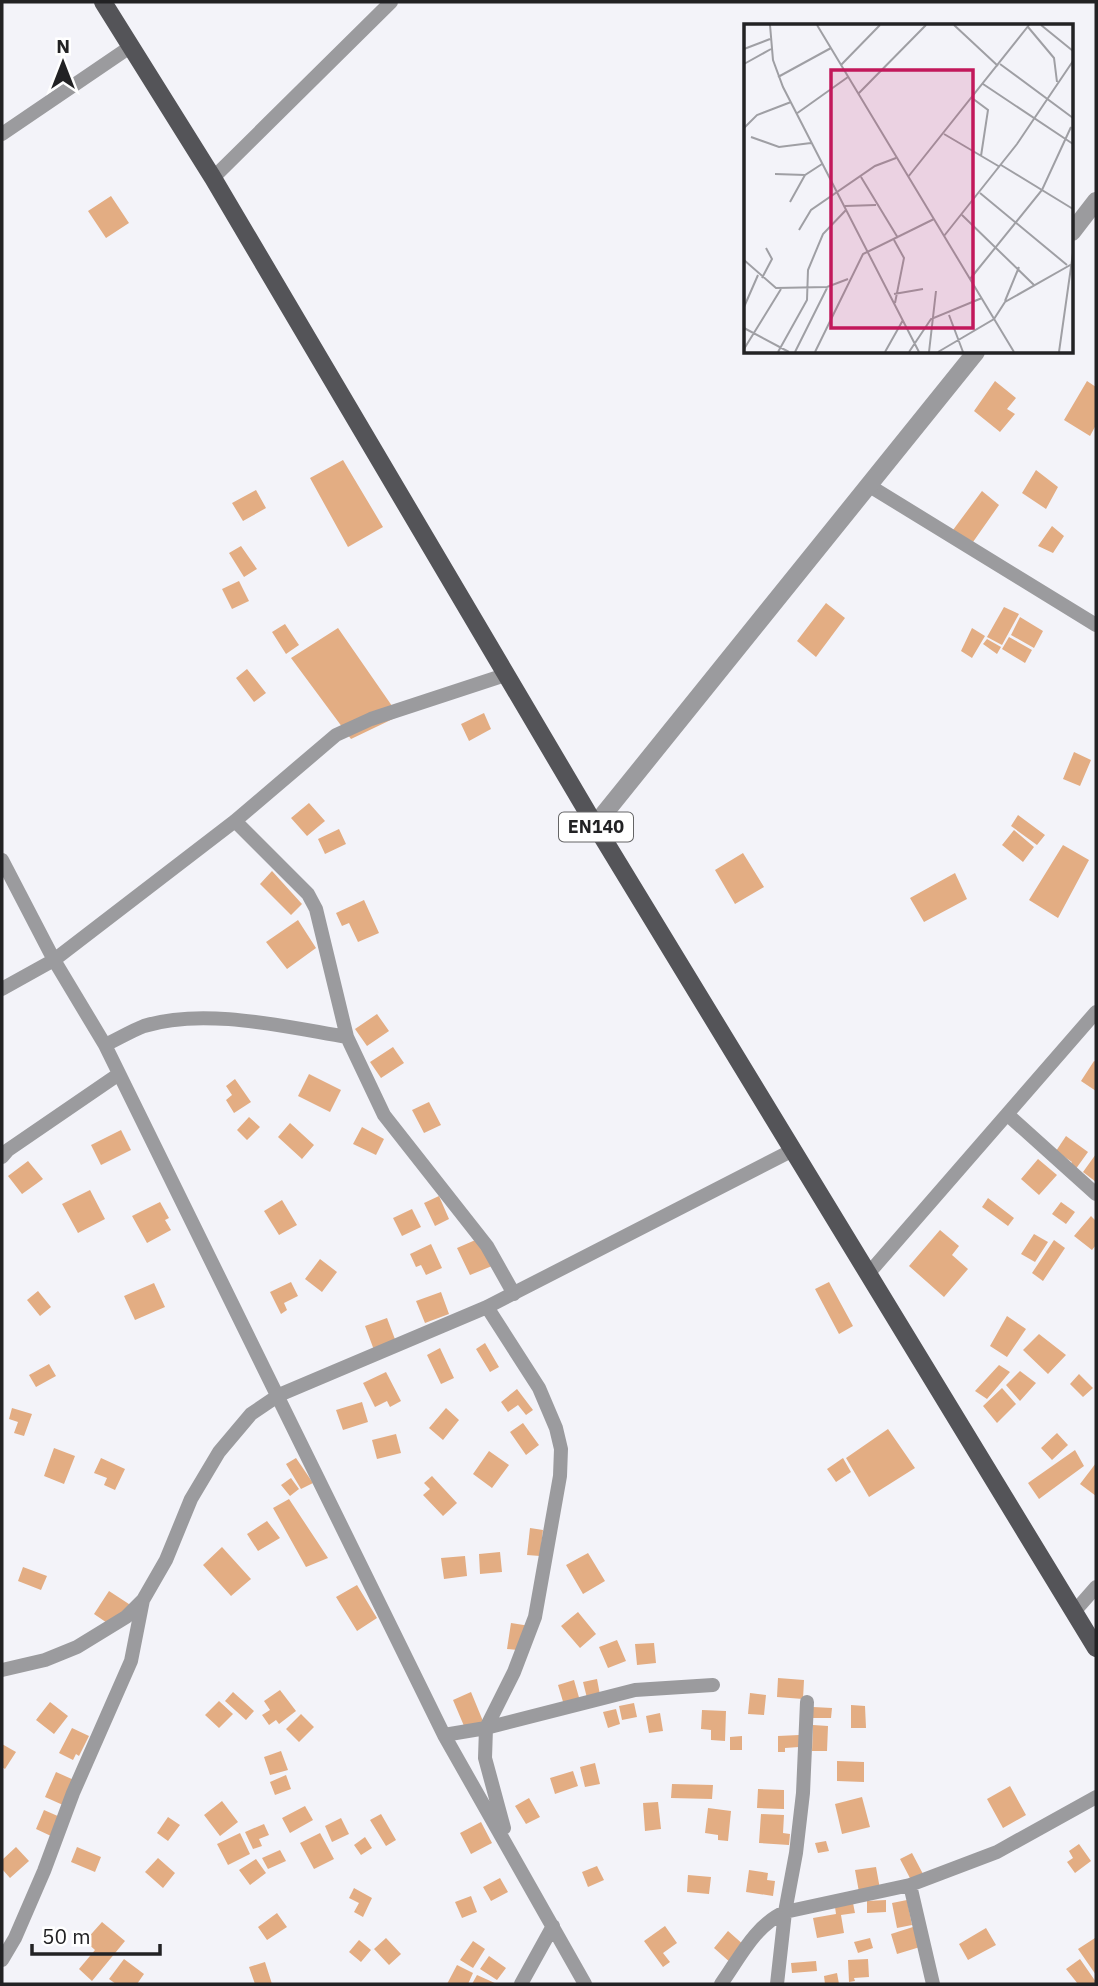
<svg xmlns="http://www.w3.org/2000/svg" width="1098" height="1986" font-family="'IBM Plex Sans',sans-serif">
<rect width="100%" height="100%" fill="#f3f3f9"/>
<path fill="#e3ad83" d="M111 196 129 223 106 238 88 211Z
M995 381 1016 398 1007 409 1015 414 1000 432 974 411Z
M1087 381 1096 387V425L1090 436 1064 420Z
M343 460 383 527 348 547 310 478Z
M1036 470 1058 487 1046 509 1022 493Z
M256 490 266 508 243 521 232 503Z
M982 491 999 505 973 542 953 530Z
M1052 526 1064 536 1053 553 1038 546Z
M241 546 257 569 244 577 229 553Z
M239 581 249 601 232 609 222 589Z
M826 603 845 618 816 657 797 641Z
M1004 607 1019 614 1002 645 987 637Z
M1020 617 1043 631 1034 648 1011 635Z
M285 624 299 645 286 654 272 632Z
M338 628 399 716 351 739 291 658Z
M972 628 985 636 972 658 961 651Z
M1009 637 1032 650 1025 663 1002 649Z
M987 639 1001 647 997 654 983 644Z
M247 669 266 693 254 702 236 678Z
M484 713 491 729 469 741 461 724Z
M1074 752 1091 760 1080 786 1063 779Z
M309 803 325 821 307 836 291 818Z
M1018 815 1045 835 1037 845 1011 826Z
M339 829 346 844 325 854 318 839Z
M1014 830 1034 847 1023 862 1002 845Z
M1063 845 1089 860 1058 918 1029 900Z
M743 853 764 887 735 904 715 870Z
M272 871 302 904 291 915 260 884Z
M955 873 967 899 924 922 910 898Z
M364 900 379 933 358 942 349 923 342 926 336 913Z
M298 920 316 948 287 969 266 942Z
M377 1014 389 1031 367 1046 355 1029Z
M393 1047 404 1063 381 1078 370 1062Z
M1094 1061 1096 1062V1091L1081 1081Z
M309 1074 341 1090 330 1112 298 1096Z
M235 1079 251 1102 234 1113 226 1100 232 1095 226 1086Z
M429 1102 441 1125 424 1133 412 1110Z
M249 1117 260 1127 247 1140 237 1130Z
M290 1123 314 1145 302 1159 278 1137Z
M362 1127 384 1139 376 1155 353 1144Z
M121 1130 131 1150 101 1165 91 1145Z
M1066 1136 1088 1152 1075 1170 1069 1166 1072 1162 1056 1151Z
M1096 1154V1182L1083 1172Z
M1038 1159 1057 1175 1039 1195 1021 1179Z
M28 1161 43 1179 22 1194 8 1176Z
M90 1190 105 1219 78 1233 62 1204Z
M439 1196 449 1219 435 1226 424 1203Z
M988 1198 1014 1218 1008 1226 982 1207Z
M282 1200 297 1225 279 1235 264 1211Z
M160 1202 169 1218 165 1220 171 1230 147 1243 132 1216Z
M1061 1202 1075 1212 1066 1224 1052 1214Z
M412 1209 421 1227 402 1236 393 1218Z
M1091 1216 1096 1221V1245L1092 1250 1074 1236Z
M940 1230 959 1246 952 1255 968 1269 944 1297 909 1266Z
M1034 1234 1048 1242 1035 1262 1021 1254Z
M480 1238 492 1266 470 1275 457 1248Z
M1054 1240 1065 1248 1043 1281 1032 1273Z
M431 1244 442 1268 426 1275 421 1265 416 1267 410 1254Z
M320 1259 337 1272 322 1292 305 1279Z
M291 1282 298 1296 284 1303 287 1310 281 1314 270 1292Z
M829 1282 853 1326 839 1334 815 1289Z
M154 1283 165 1307 135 1320 124 1296Z
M38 1291 51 1307 40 1316 27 1300Z
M441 1292 449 1314 425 1323 416 1301Z
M1007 1316 1026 1329 1007 1357 990 1346Z
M387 1318 396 1342 374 1350 365 1326Z
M1039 1334 1066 1355 1048 1374 1023 1350Z
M485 1343 499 1367 490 1372 476 1349Z
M440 1348 454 1378 441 1384 427 1355Z
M49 1364 56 1376 36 1387 29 1375Z
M999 1365 1010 1372 987 1399 975 1391Z
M1020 1371 1036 1383 1020 1401 1006 1385Z
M386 1372 401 1401 390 1407 387 1401 375 1407 363 1383Z
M1079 1374 1093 1388 1083 1397 1070 1384Z
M1002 1388 1016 1404 997 1423 983 1406Z
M517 1389 533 1410 526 1415 518 1405 508 1412 501 1402Z
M362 1402 368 1422 343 1430 336 1410Z
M12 1408 32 1414 24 1436 14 1433 18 1422 9 1419Z
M446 1408 459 1420 443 1440 429 1428Z
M523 1423 539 1445 526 1455 510 1432Z
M888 1429 915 1468 869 1497 846 1458Z
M1057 1433 1068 1445 1052 1460 1041 1448Z
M396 1434 401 1453 377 1459 372 1440Z
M54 1448 75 1456 64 1484 44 1476Z
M1075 1450 1084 1466 1039 1499 1028 1483Z
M489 1451 509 1465 492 1488 473 1474Z
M101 1458 125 1469 115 1490 104 1485 107 1478 94 1473Z
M296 1458 313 1483 301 1489 286 1464Z
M843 1458 851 1472 836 1482 827 1469Z
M1096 1463V1496L1080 1484Z
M432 1476 457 1503 443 1516 423 1495 430 1489 424 1483Z
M291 1478 299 1489 290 1496 281 1485Z
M289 1499 328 1558 306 1567 273 1508Z
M267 1521 280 1538 258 1551 247 1534Z
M530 1528 543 1530 540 1556 527 1555Z
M222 1547 251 1579 231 1596 203 1565Z
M500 1552 502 1572 480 1574 479 1554Z
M588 1553 605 1581 583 1594 566 1565Z
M465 1556 467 1576 444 1579 441 1558Z
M23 1567 47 1576 41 1590 18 1581Z
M357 1585 377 1618 357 1631 336 1597Z
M109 1591 132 1606 116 1629 94 1614Z
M578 1612 596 1634 580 1648 561 1626Z
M511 1623 530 1626 527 1651 507 1649Z
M617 1640 626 1661 608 1668 599 1647Z
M654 1643 656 1663 637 1665 635 1644Z
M778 1678 804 1680 803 1699 777 1697Z
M597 1679 600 1695 587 1698 583 1682Z
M574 1680 580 1701 564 1705 558 1685Z
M280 1690 296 1711 279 1724 276 1720 269 1725 262 1715 270 1710 264 1701Z
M233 1692 254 1711 246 1720 225 1701Z
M471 1692 485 1726 467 1733 453 1700Z
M750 1693 766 1695 764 1715 748 1714Z
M219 1701 233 1714 219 1728 205 1715Z
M50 1702 68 1716 54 1734 36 1720Z
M634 1703 637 1717 622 1720 619 1706Z
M851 1705 865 1706 866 1728H851Z
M813 1707 832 1708 831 1718H813Z
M616 1709 620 1724 608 1728 603 1712Z
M702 1710 726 1711 725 1741 711 1740V1730L701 1729Z
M660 1713 663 1731 649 1733 646 1716Z
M301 1714 314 1727 299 1742 286 1729Z
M813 1725 828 1726 827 1751H812Z
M72 1728 89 1736 79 1756 76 1754 73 1760 59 1753Z
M799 1735V1747L785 1748V1752H778V1736Z
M742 1736V1750H730V1737Z
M2 1744 16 1752 5 1769 2 1767Z
M281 1751 288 1770 270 1775 264 1757Z
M837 1761 864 1762V1782L837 1781Z
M595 1763 600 1784 585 1787 580 1767Z
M573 1771 578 1786 555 1794 550 1778Z
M56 1772 74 1780 63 1805 45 1797Z
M286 1775 291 1789 275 1795 270 1782Z
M672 1784 713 1785 712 1799 671 1798Z
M1010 1786 1026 1815 1003 1828 987 1799Z
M758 1789 784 1790V1809L757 1808Z
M862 1797 870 1827 842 1834 835 1804Z
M529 1798 540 1817 526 1824 515 1806Z
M222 1801 238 1822 220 1836 204 1815Z
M658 1802 661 1829 645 1831 643 1803Z
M305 1806 313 1820 290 1833 282 1818Z
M708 1808 731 1811 728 1841 718 1840V1835L705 1833Z
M44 1810 60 1817 51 1836 36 1829Z
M381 1814 396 1840 386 1846 370 1820Z
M761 1814 784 1815 783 1833 790 1834 789 1845 759 1843Z
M168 1817 180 1825 168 1841 157 1833Z
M341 1818 349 1834 332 1842 325 1826Z
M481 1822 492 1843 471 1854 460 1833Z
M264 1824 269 1835 259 1839 262 1846 253 1849 245 1832Z
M240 1833 250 1854 228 1865 217 1844Z
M320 1833 334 1859 314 1869 300 1843Z
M365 1837 372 1848 361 1855 354 1845Z
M826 1841 829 1851 818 1853 815 1843Z
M1079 1844 1091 1861 1075 1873 1067 1862 1073 1858 1069 1851Z
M16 1847 29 1861 10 1878 2 1869V1860Z
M77 1847 101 1857 95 1872 71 1862Z
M280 1850 286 1861 268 1869 262 1858Z
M912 1853 923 1874 911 1880 900 1859Z
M158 1858 175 1873 163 1888 145 1872Z
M256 1859 266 1873 250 1885 239 1870Z
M597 1866 604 1880 588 1887 582 1872Z
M876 1867 880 1889 859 1892 855 1870Z
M749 1870 768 1873 767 1880 775 1881 773 1896 746 1892Z
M688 1875 711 1877 709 1894 687 1892Z
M500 1878 508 1892 491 1901 483 1887Z
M354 1888 372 1898 363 1917 354 1912 359 1903 349 1898Z
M471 1896 477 1912 462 1918 455 1902Z
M886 1900V1912L867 1913V1901Z
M907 1900 912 1925 897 1928 892 1903Z
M853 1903 855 1913 841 1915 844 1933 817 1938 813 1918 836 1914 835 1907Z
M277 1913 287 1927 267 1940 258 1927Z
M102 1922 125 1941 92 1981 79 1969 95 1950 85 1941Z
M665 1926 677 1943 663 1953 670 1962 663 1967 644 1941Z
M913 1927 920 1947 897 1954 891 1934Z
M986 1928 996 1945 968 1960 959 1944Z
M728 1931 745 1946 731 1963 714 1948Z
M386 1938 401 1954 389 1965 374 1949Z
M870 1938 873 1948 858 1953 854 1942Z
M1095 1938 1096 1940V1975L1078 1949Z
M359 1940 371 1950 361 1962 349 1952Z
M473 1941 485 1949 473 1968 460 1960Z
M489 1956 506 1968 497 1980 480 1969Z
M124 1959 144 1974 137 1984H116L109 1979Z
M868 1959 869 1977 854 1978 855 1981 849 1982 848 1960Z
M1080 1959 1096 1982V1984H1078L1066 1969Z
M816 1961 817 1971 792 1973 791 1963Z
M265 1962 272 1984H255L249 1967Z
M457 1965 473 1973 468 1984H447Z
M837 1973 839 1984H825L824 1976Z
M477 1975 497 1984H472Z"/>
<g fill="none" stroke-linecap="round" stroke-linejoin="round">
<path stroke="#9b9b9e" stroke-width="14" d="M2 134 130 47
M213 178 391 2
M868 485 1096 625
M235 821 308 894 316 909 347 1037 384 1115 487 1246 514 1294
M2 860 54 960 105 1045 444 1735 585 1984
M2 989 54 960 235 821 336 735 371 719 505 675
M105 1045C118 1039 131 1031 144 1026 204 1007 286 1027 347 1037
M1008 1115 1096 1194
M2 1157 8 1150 119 1074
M868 1274 1096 1012
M487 1307 539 1388 556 1428 561 1449 560 1476 535 1617 514 1672 486 1728 485 1758 504 1828
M1074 1612 1096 1587
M2 1670 45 1660 77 1647 126 1617 143 1600 166 1560 191 1499 219 1452 251 1414 279 1395 487 1307 793 1150
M444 1735 486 1728 635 1690 713 1685
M910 1885 933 1984
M2 1960 15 1938 44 1871 73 1793 131 1661 143 1600
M521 1984 553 1926
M721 1984C739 1959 755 1925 785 1912L910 1885 997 1852 1096 1797
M777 1984 785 1912 796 1853 803 1793 807 1702"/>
<path stroke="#9b9b9e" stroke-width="18" d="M1072 232 1096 201
M595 825 976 352"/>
<path stroke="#545458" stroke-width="18" d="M103 2 213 178 595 825 1096 1648"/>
</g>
<g text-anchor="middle" stroke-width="5" stroke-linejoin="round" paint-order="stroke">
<rect fill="#fff" stroke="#646466" stroke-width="2" x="559" y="812.5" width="74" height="29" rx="5"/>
<g font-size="18" font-weight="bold" fill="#222224">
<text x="596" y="833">EN140</text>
</g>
</g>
<g transform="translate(744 24)">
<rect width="329" height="329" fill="#f3f3f9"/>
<path fill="none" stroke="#9f9fa4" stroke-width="2" d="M26 1 29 36 39 63 175 328M73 1 270 328M210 1 254 42M297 1 329 27M284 3 310 34 313 58M0 25 26 15M0 40 27 25M256 40 329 94M97 41 136 1M34 53 87 24M239 60 329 120M115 69 182 1M228 74 244 86 237 132M52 90 104 53M329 97V119M0 104 13 91 47 78M200 110 256 143M7 113 35 123 67 119M257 141 329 185M31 150 61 151 78 140M117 153 154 214M164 153 285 1M236 169 323 241M46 178 61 151M101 182 132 181M218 191 290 261M55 206 67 186 131 142 152 134M200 212 273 120 329 37M150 216 160 234 151 279M0 236 32 264 83 263 104 255M18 254 28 235 22 224M226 255 298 166 327 103M150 270 179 265M261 277 275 243M0 283 14 251M205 291 219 328M0 304 45 328M0 325 37 265M34 328 63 276 64 246 79 210 102 186M51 328 83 264M71 328 119 230 190 195M141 328 159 296M165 328 187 295 238 274M185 328 192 267M194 328 250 295 261 278 328 240M315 328 329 229"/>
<path fill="#c2185b" fill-opacity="0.15" stroke="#c2185b" stroke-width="3.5" d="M87 46H229V304H87Z"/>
<rect width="329" height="329" fill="none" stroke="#222224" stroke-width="3.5"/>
</g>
<rect width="1098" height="1986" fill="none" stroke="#222224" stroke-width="7"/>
<g transform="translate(63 63)" stroke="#ffffff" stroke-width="5" paint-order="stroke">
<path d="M0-5L12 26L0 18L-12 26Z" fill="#222224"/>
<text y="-10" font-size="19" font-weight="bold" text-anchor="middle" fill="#222224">N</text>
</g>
<path d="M32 1944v10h128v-10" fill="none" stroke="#222224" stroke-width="3.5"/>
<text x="42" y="1944" font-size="21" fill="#222224" stroke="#ffffff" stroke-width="5" paint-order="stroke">50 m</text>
</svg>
